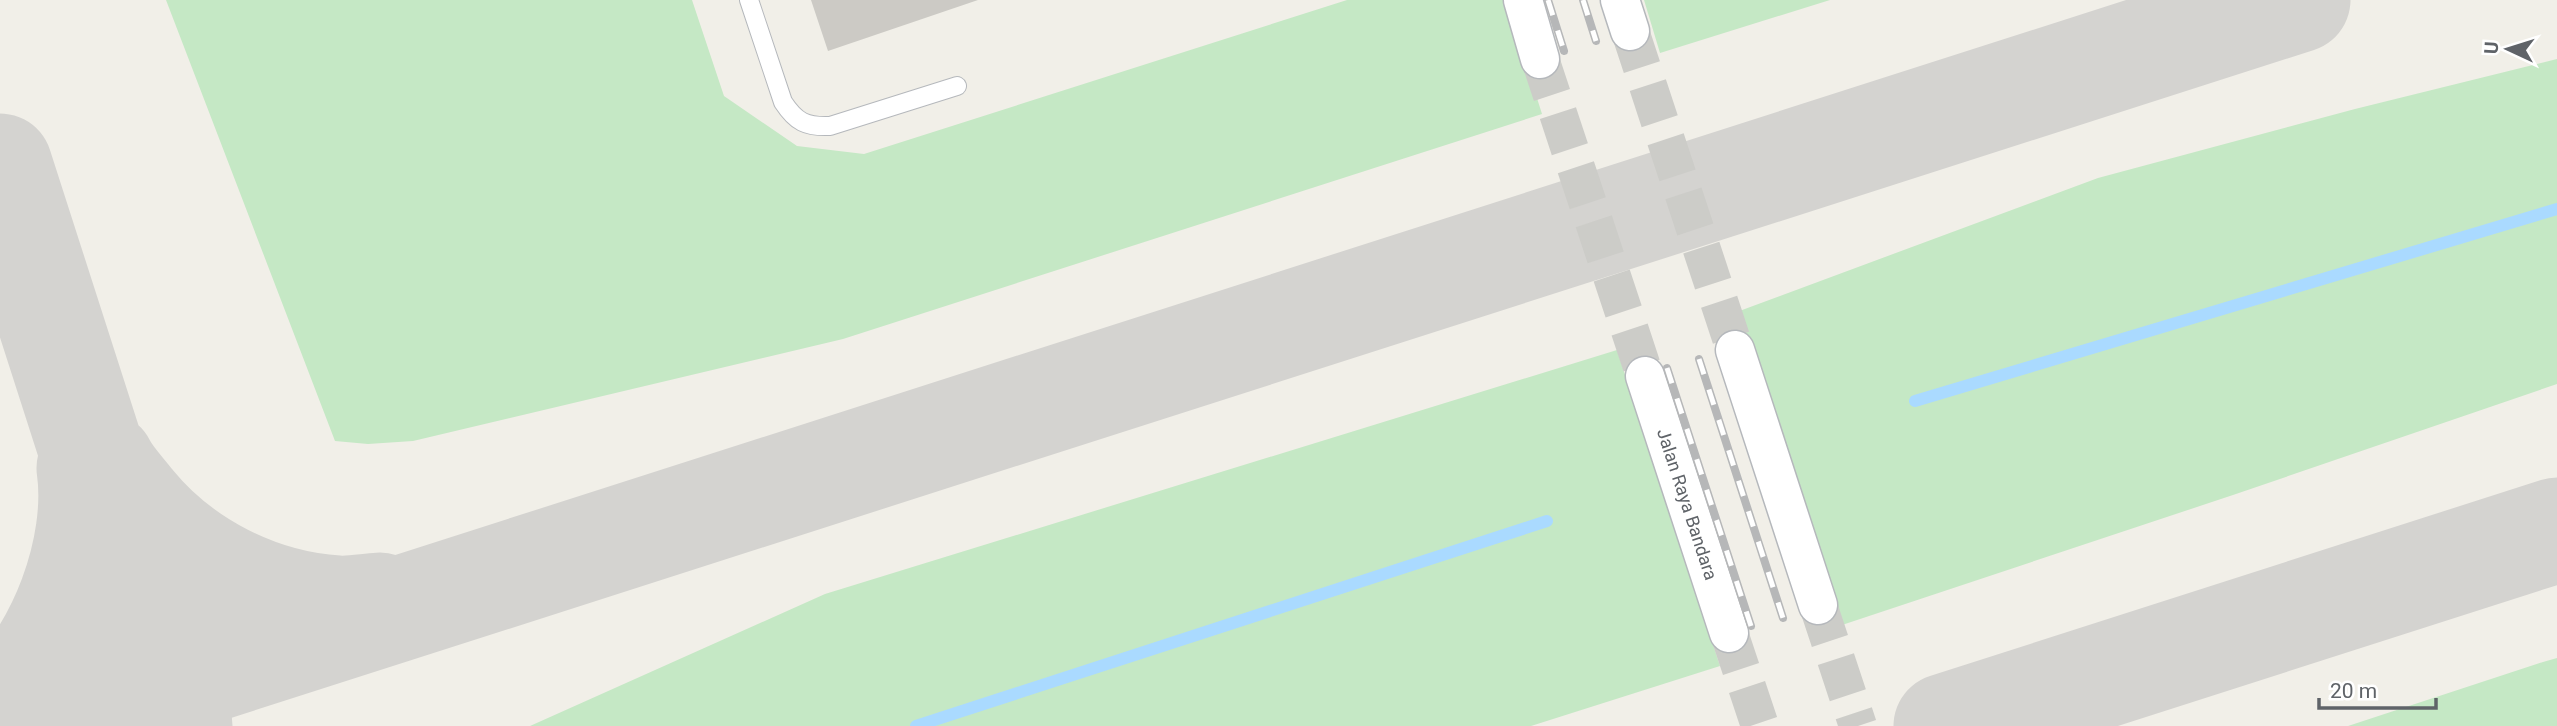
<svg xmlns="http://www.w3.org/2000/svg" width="2557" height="726" font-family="Roboto,sans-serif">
<rect width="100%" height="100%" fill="#f1efe8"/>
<path fill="#c5e8c5" d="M166 0H692L724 96 797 146 864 154 1347 0H1506L1542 114 843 339 413 441 368 444 335 441Z
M1644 0H1830L1660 53Z
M2557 59V384L2233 495 1842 625 1734 313 2098 178 2355 109Z
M1617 350 1720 666 1531 726H530L825 594Z
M2557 658V726H2348L2543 662Z"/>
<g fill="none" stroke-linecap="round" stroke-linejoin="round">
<path stroke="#aadaff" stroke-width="12" d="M1915 401 2557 209
M916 726 1547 521"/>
<path stroke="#d4d3d0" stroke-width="105" d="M0 166 180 726
M103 464C110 478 122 490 132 503 182 564 259 603 337 608 351 609 366 606 380 605
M0 706C60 654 100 547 89 468
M34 726 2298 0
M1946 726 2557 530"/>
</g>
<path fill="#cccac5" d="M811 0H978L828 51Z"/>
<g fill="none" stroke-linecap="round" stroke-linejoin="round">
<path stroke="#ccccc8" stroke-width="38" stroke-dasharray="38 19" stroke-linecap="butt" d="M1630 31 1735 350
M1540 59 1645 376
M1818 605 1858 726
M1729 633 1760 726"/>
<g stroke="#b5b8bc" stroke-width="20">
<path id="service" d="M749 0 783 102C796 122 806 127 830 126L957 86"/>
</g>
<g stroke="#b5b8bc" stroke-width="41">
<g id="tertiary">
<path d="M1523 0 1540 59"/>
<path d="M1620 0 1630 31"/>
<path d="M1735 350 1818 605"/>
<path id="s1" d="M1645 376 1729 633"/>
</g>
</g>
<use href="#service" stroke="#fff" stroke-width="18"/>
<use href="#tertiary" stroke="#fff" stroke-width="38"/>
<g stroke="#b6b7b8" stroke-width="8">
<path id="rail" d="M1548 0 1564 51
M1583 0 1596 41
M1699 359 1783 618
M1667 368 1751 626"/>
</g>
<use href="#rail" stroke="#fff" stroke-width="5" stroke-dasharray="16" stroke-linecap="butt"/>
</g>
<g text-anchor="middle" stroke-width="7" stroke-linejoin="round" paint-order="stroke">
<g font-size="18" fill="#5f6368" stroke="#fff">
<text dy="6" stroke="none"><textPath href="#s1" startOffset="135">Jalan Raya Bandara</textPath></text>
</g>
</g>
<g transform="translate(2508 49) rotate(274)" stroke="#ffffff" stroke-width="5" paint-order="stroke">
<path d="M0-5L12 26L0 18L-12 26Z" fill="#5f6368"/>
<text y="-10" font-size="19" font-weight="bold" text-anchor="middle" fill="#5f6368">U</text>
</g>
<path d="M2319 698v10h117v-10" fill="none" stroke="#5f6368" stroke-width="3.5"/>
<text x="2330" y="698" font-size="21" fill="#5f6368" stroke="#ffffff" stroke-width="5" paint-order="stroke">20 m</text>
</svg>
